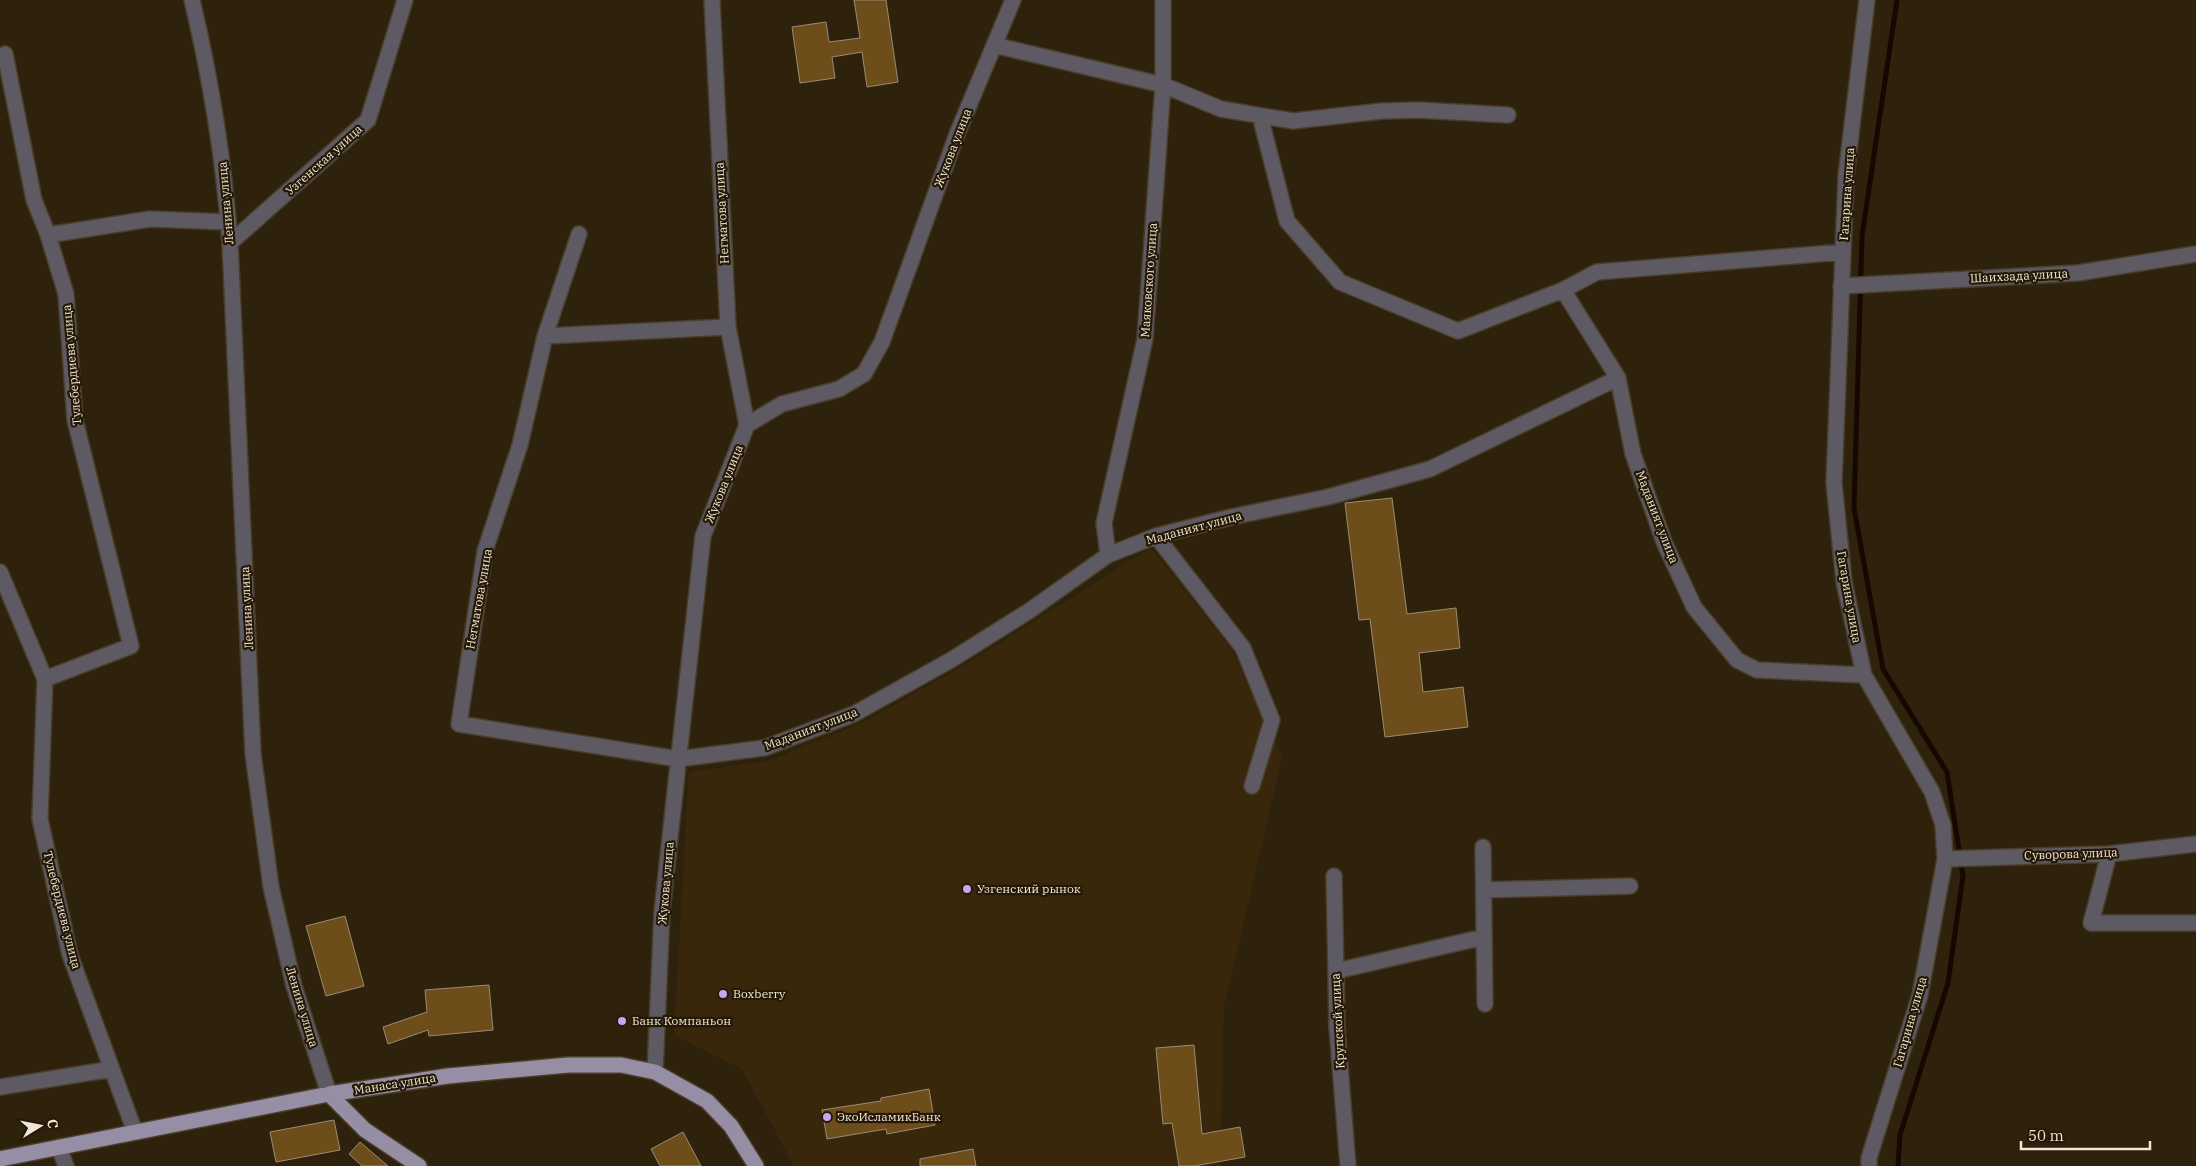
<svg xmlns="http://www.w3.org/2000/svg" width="2196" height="1166" font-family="'IBM Plex Serif',serif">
<rect width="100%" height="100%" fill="#2f220d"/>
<path fill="#38270b" d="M1151 548 1232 650 1282 758 1224 1007 1220 1166H794L742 1069 674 1035 689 772 769 761 870 719 968 663Z"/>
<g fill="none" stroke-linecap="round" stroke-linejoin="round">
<path stroke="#140800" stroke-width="5" d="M1897 0 1862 236 1854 508 1883 669 1947 772 1963 876 1948 983 1900 1135 1898 1166"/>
</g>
<path fill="#6d4e1b" stroke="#9b8b73" d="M854 0H886L898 82 867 87 862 52 832 57 835 78 800 83 792 27 826 22 829 42 860 38Z
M1392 498 1407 614 1456 608 1460 648 1419 653 1423 692 1463 687 1468 727 1385 737 1370 619 1359 620 1345 503Z
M345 916 364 986 326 996 306 926Z
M489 985 493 1030 429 1036 428 1030 388 1044 383 1027 427 1012 425 990Z
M1194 1045 1202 1134 1240 1127 1245 1157 1194 1166H1179L1172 1123 1163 1124 1156 1048Z
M929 1089 935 1125 887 1134 886 1129 827 1139 822 1110 881 1101V1098Z
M334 1120 340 1150 276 1162 270 1132Z
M683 1132 701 1166H660L651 1149Z
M360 1142 388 1166H362L349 1154Z
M973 1149 976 1166H920V1159Z"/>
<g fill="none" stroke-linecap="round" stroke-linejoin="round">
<g stroke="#4a3e2a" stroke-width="18">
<path id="minor" d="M192 0C211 80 224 161 230 243L253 754 271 887 294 986 329 1094
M712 0 728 327 747 425
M1867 0 1846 176 1834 483 1844 582 1864 675 1932 792 1943 825 1945 859 1920 995 1869 1158V1166
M994 45 1163 85 1221 109 1293 121 1382 111 1418 110 1508 115
M5 54 34 200 48 235 66 294 75 420 131 646 45 679
M1260 116 1287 221 1340 282 1458 331 1563 290 1597 272 1843 252
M579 234 545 336 520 445 485 551 459 724 678 759 764 748 854 714 951 660 1029 611 1108 555 1156 536 1231 517 1328 497 1430 469 1618 378
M48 235 150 219 228 222
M230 243 368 120 405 0
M1841 286 2078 273 2196 254
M1563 290 1618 378 1633 454 1664 542 1694 607 1737 660 1757 670 1864 675
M545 336 728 327
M1156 536 1243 648 1272 720 1252 786
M1108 555 1104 523 1145 339 1163 85V0
M0 572 45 679 40 819 70 955 135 1132
M1483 847 1485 1004
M2109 854 2091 923H2196
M1945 859 2109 854 2196 844
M1334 876 1337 1028 1348 1166
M1484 890 1630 886
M1336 971 1484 937
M655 1072 662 911 703 536 747 425 782 404 839 389 864 374 882 342 957 134 1013 0
M0 1087 112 1069
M59 1147 66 1166"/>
</g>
<g stroke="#4a3e2a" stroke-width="18">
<path id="major" d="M329 1094 365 1130 419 1166
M0 1159 329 1094 448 1076 568 1065H621L655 1072 707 1101 731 1126 756 1166"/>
</g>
<use href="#minor" stroke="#5d5a64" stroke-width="15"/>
<use href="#major" stroke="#968ea4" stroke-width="15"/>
</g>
<g fill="#c4a7f1" stroke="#251804" stroke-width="2">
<circle cx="967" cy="889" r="5"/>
<circle cx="723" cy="994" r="5"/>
<circle cx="622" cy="1021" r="5"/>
<circle cx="827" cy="1117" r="5"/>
</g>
<g text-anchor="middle" stroke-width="4.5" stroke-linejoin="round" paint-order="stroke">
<g font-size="12" fill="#f0e7da" stroke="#251804">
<text transform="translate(953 148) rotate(-69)" y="4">Жукова улица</text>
<text transform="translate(324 160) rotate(-42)" y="4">Узгенская улица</text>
<text transform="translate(1847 194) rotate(-86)" y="4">Гагарина улица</text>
<text transform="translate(226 203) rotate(-95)" y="4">Ленина улица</text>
<text transform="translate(722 213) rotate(-93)" y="4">Негматова улица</text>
<text transform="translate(2019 276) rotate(-3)" y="4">Шаихзада улица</text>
<text transform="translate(1149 280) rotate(-86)" y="4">Маяковского улица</text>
<text transform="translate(72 365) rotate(-95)" y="4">Тулебердиева улица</text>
<text transform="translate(724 484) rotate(-68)" y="4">Жукова улица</text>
<text transform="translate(1657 517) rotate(69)" y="4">Маданият улица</text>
<text transform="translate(1194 528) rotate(-15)" y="4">Маданият улица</text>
<text transform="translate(1849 597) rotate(80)" y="4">Гагарина улица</text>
<text transform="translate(479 599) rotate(-80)" y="4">Негматова улица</text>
<text transform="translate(247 608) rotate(-93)" y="4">Ленина улица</text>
<text transform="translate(811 729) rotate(-21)" y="4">Маданият улица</text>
<text transform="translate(2071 854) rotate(-2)" y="4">Суворова улица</text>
<text transform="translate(666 883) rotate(-85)" y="4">Жукова улица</text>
<text transform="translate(62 910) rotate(76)" y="4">Тулебердиева улица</text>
<text transform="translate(302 1007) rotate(73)" y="4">Ленина улица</text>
<text transform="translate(1338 1021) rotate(-93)" y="4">Крупской улица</text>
<text transform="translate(1910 1022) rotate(-74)" y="4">Гагарина улица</text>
<text transform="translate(395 1084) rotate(-9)" y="4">Манаса улица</text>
</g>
<g font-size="12" fill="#f0e7da" stroke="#251804" text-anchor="start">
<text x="977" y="893">Узгенский рынок</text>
<text x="733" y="998">Boxberry</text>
<text x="632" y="1025">Банк Компаньон</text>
<text x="837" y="1121">ЭкоИсламикБанк</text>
</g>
</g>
<g transform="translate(40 1126) rotate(80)" stroke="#251804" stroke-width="4" paint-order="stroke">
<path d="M0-4L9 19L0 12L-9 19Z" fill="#f0e7da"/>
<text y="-8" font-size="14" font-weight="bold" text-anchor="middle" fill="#f0e7da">С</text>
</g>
<path d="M2021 1141v8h129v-8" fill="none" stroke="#f0e7da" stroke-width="2.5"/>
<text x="2028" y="1141" font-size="15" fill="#f0e7da" stroke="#251804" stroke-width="4" paint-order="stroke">50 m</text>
</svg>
